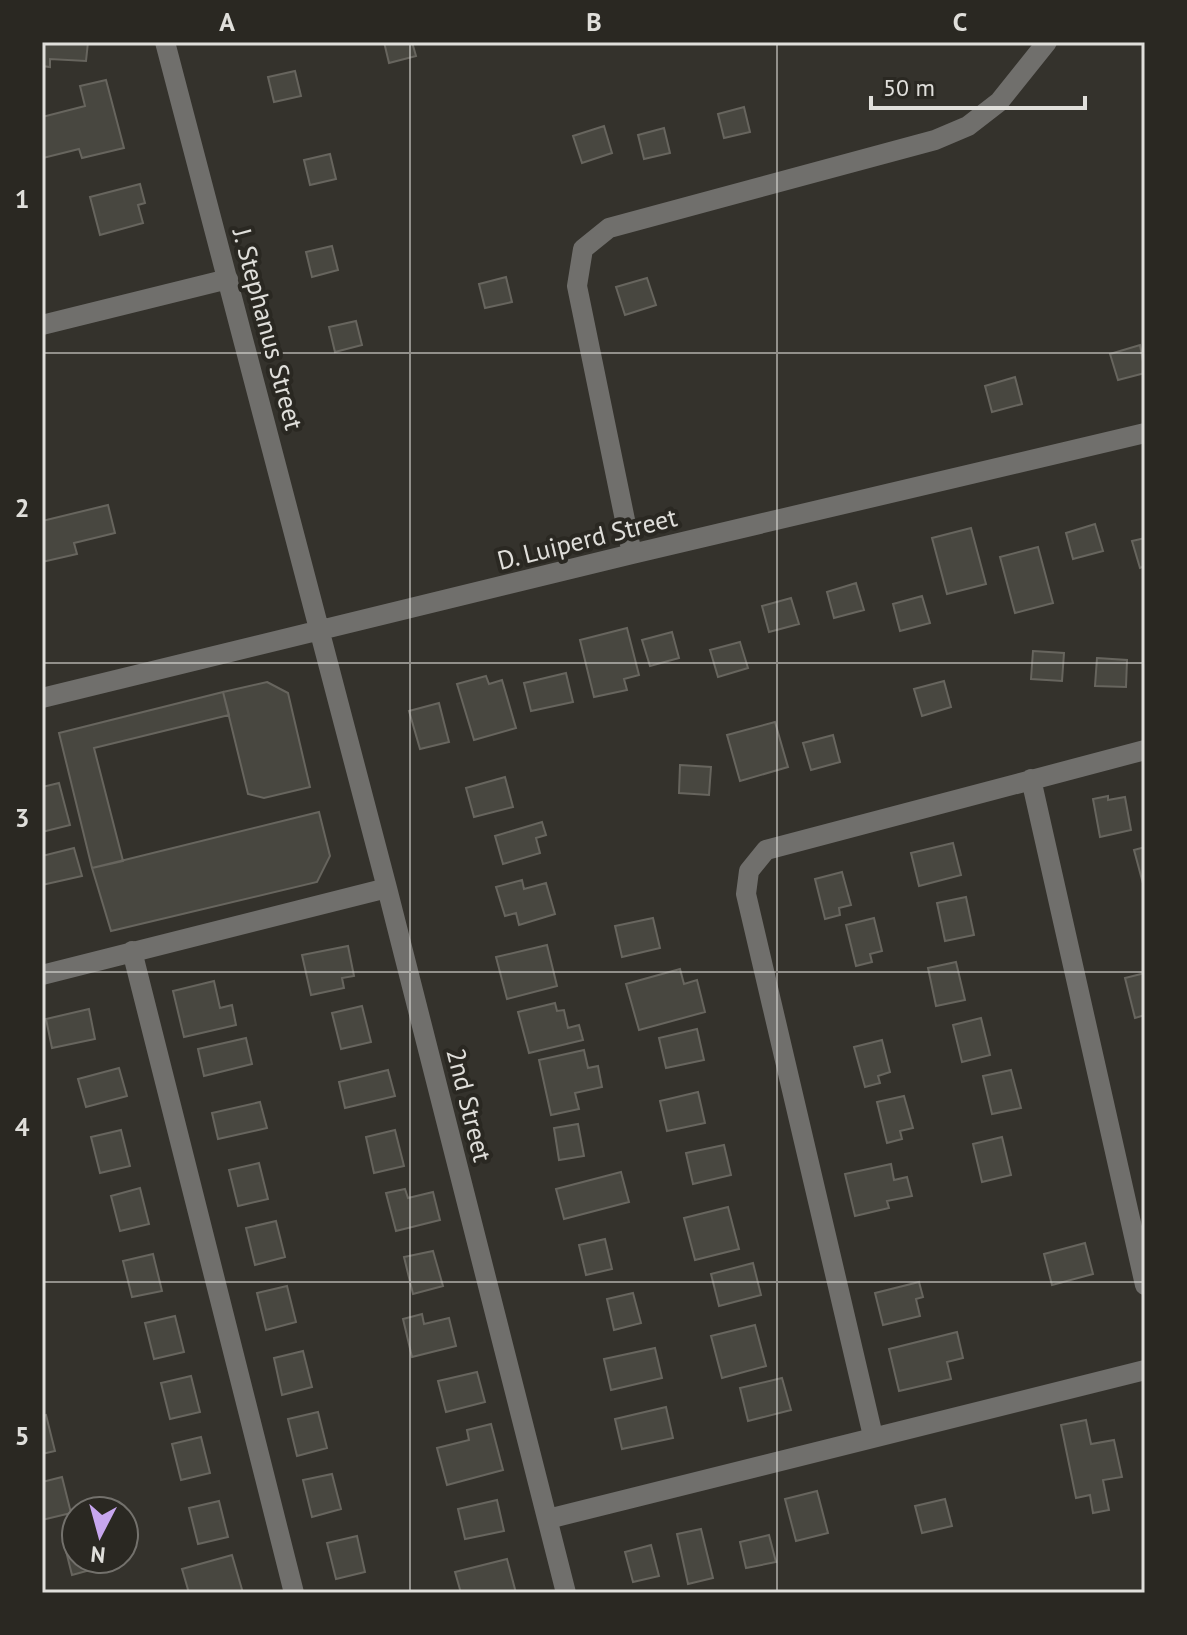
<svg xmlns="http://www.w3.org/2000/svg" width="1187" height="1635" font-family="'PT Sans',sans-serif">
<rect width="100%" height="100%" fill="#34322c"/>
<path fill="#484740" stroke="#67655e" stroke-width="2" d="M42 42H88L86 61 50 59V67L42 66Z
M384 42H412L416 56 389 63Z
M295 71 301 96 274 102 268 77Z
M106 80 124 148 82 158 79 149 43 158 42 117 85 106 80 86Z
M744 107 750 132 724 138 718 114Z
M604 126 612 153 582 163 573 136Z
M664 128 670 153 644 159 638 135Z
M330 154 336 179 310 185 304 160Z
M140 184 145 203 138 205 143 223 100 235 90 197Z
M332 246 338 270 312 277 306 252Z
M506 277 512 302 485 308 479 284Z
M647 278 656 305 625 315 616 287Z
M356 321 362 345 335 352 329 327Z
M1140 345 1145 373 1118 380 1110 354Z
M1015 377 1022 404 992 412 985 386Z
M108 505 115 533 74 543 77 554 42 562V521Z
M1095 524 1103 551 1073 559 1066 533Z
M971 528 986 584 947 594 932 538Z
M1145 538V566L1140 568 1132 541Z
M1038 547 1053 603 1015 613 1000 557Z
M856 583 864 610 834 618 827 592Z
M922 596 930 623 900 631 893 604Z
M791 598 799 624 769 632 762 606Z
M627 628 639 675 624 679 627 690 594 697 580 640Z
M672 632 679 658 650 666 642 640Z
M740 642 748 668 718 677 710 650Z
M1033 651 1064 653 1062 681 1031 679Z
M1097 658 1127 660 1126 687 1095 686Z
M566 673 573 702 531 711 524 683Z
M486 676 489 684 502 680 516 728 474 740 457 684Z
M944 681 951 707 922 716 914 689Z
M267 682 288 693 310 787 264 798 248 794 223 692Z
M223 692 229 715 94 748 123 861 92 868 59 733Z
M439 703 449 742 420 749 409 711Z
M775 722 788 767 740 781 727 735Z
M833 735 840 762 811 770 803 743Z
M680 765 711 767 709 795 679 793Z
M505 777 513 807 474 817 466 788Z
M59 783 70 825 42 832V787Z
M1108 796V800L1125 797 1131 830 1100 837 1093 799Z
M319 812 330 856 317 882 111 931 92 868Z
M542 822 546 835 536 838 540 853 503 864 495 836Z
M953 843 961 875 919 886 911 853Z
M1145 847V891L1134 850Z
M74 848 82 876 42 885V856Z
M842 872 851 905 839 908 840 915 825 919 815 879Z
M522 880 524 889 546 883 555 914 519 925 516 913 505 916 496 887Z
M966 897 974 935 945 941 937 903Z
M653 918 660 948 622 957 615 926Z
M874 918 882 951 870 954 872 962 856 966 846 925Z
M547 945 557 986 507 999 496 957Z
M348 946 354 976 342 978 344 988 311 995 302 955Z
M956 962 965 1000 936 1006 928 968Z
M680 969 684 984 697 980 705 1012 639 1030 626 984Z
M1145 973V1015L1135 1018 1125 978Z
M214 981 220 1008 232 1005 236 1025 184 1037 173 991Z
M555 1003 557 1011 564 1010 568 1028 579 1025 583 1040 529 1053 518 1012Z
M362 1006 371 1042 341 1049 332 1013Z
M89 1009 95 1039 52 1048 46 1019Z
M981 1018 990 1055 962 1062 953 1025Z
M697 1029 704 1060 666 1068 659 1038Z
M246 1038 252 1064 204 1076 198 1049Z
M882 1040 890 1072 878 1076 880 1083 865 1087 854 1047Z
M584 1050 588 1068 598 1066 602 1087 575 1093 579 1109 551 1115 539 1060Z
M119 1068 127 1096 86 1107 78 1079Z
M388 1070 395 1096 345 1108 339 1082Z
M1011 1070 1021 1108 992 1114 983 1076Z
M698 1092 705 1123 667 1131 660 1101Z
M904 1096 913 1128 900 1131 902 1139 887 1143 877 1102Z
M260 1102 267 1128 218 1139 212 1113Z
M578 1124 584 1156 559 1160 554 1128Z
M121 1130 130 1166 100 1173 91 1137Z
M395 1130 404 1166 374 1173 366 1137Z
M1002 1137 1011 1175 982 1182 973 1144Z
M724 1145 731 1175 693 1184 686 1153Z
M259 1163 268 1199 238 1206 229 1170Z
M891 1164 894 1180 907 1177 912 1196 887 1201 889 1208 855 1216 845 1174Z
M621 1172 629 1202 564 1219 556 1189Z
M140 1188 149 1224 120 1231 111 1196Z
M405 1189 408 1198 433 1192 440 1220 396 1231 386 1193Z
M728 1207 739 1249 695 1260 684 1218Z
M276 1221 285 1257 255 1265 246 1228Z
M605 1239 612 1269 586 1275 579 1245Z
M1085 1243 1093 1274 1052 1285 1044 1254Z
M433 1251 443 1286 413 1294 404 1257Z
M153 1254 162 1291 132 1297 123 1261Z
M753 1263 761 1295 719 1306 711 1274Z
M919 1282 923 1297 916 1299 920 1316 883 1325 875 1293Z
M287 1286 296 1322 266 1330 257 1293Z
M633 1293 641 1323 614 1330 607 1299Z
M422 1314 424 1324 449 1318 456 1346 412 1357 403 1319Z
M175 1316 184 1352 154 1359 145 1323Z
M755 1325 766 1366 722 1378 711 1336Z
M957 1332 963 1358 947 1362 951 1379 899 1391 889 1349Z
M655 1348 662 1378 611 1390 604 1359Z
M303 1351 312 1387 282 1395 274 1358Z
M477 1372 485 1402 446 1412 438 1381Z
M191 1376 200 1412 170 1419 161 1383Z
M782 1378 791 1410 748 1421 740 1388Z
M666 1407 673 1438 622 1449 615 1419Z
M318 1412 327 1448 297 1456 288 1419Z
M46 1415 55 1451 42 1454V1416Z
M1086 1420 1091 1444 1114 1440 1122 1477 1103 1480 1109 1510 1093 1513 1090 1495 1076 1498 1061 1425Z
M491 1424 503 1470 447 1485 437 1448 469 1440 467 1430Z
M201 1437 210 1473 181 1480 172 1444Z
M332 1474 341 1509 312 1517 303 1480Z
M62 1477 71 1513 42 1520V1482Z
M817 1491 828 1533 796 1541 785 1499Z
M945 1499 952 1526 922 1533 915 1506Z
M497 1500 504 1531 465 1539 458 1509Z
M219 1501 228 1537 198 1544 189 1508Z
M701 1529 713 1578 688 1584 677 1534Z
M76 1535V1559H99L101 1567 72 1575 63 1539Z
M769 1535 776 1562 746 1568 740 1542Z
M357 1536 365 1572 336 1579 327 1543Z
M651 1545 659 1576 633 1582 625 1552Z
M232 1555 243 1593H189L182 1569Z
M507 1559 516 1593H461L455 1572Z"/>
<g fill="none" stroke-linecap="round" stroke-linejoin="round">
<path stroke="#706f6c" stroke-width="20" d="M165 42 387 888 566 1593
M42 325 228 279
M632 554 577 286 583 249 609 228 935 140 968 126 999 102 1047 42
M42 698 632 554 1145 433
M1031 779 1145 1285
M132 951 294 1593
M42 975 387 888
M873 1436 746 894 749 871 766 850 1145 750
M548 1519 1145 1370"/>
</g>
<path fill="none" stroke="#e0dfdb" stroke-width="2" stroke-opacity="0.55" d="M410 42V1593M777 42V1593M42 353H1145M42 663H1145M42 972H1145M42 1282H1145"/>
<g text-anchor="middle" stroke-width="8" stroke-linejoin="round" paint-order="stroke">
<g font-size="26" fill="#e0dfdb" stroke="#2a2822">
<text transform="translate(268 329) rotate(75)" y="9">J. Stephanus Street</text>
<text transform="translate(587 539) rotate(-14)" y="9">D. Luiperd Street</text>
<text transform="translate(469 1105) rotate(76)" y="9">2nd Street</text>
</g>
</g>
<rect width="1187" height="1635" fill="none" stroke="#2a2822" stroke-width="88"/>
<g transform="translate(100 1535) rotate(186)"><circle r="38" fill="#2a2822" stroke="#73716c" stroke-width="2"/>
<path d="M0-6L14 30L0 20L-14 30Z" fill="#c7a6ef"/>
<text y="-12" font-size="22" font-weight="bold" text-anchor="middle" fill="#e0dfdb">N</text>
</g>
<path d="M871 96v12h214v-12" fill="none" stroke="#e0dfdb" stroke-width="4"/>
<text x="883" y="96" font-size="24" fill="#e0dfdb" stroke="#2a2822" stroke-width="6" paint-order="stroke">50 m</text>
<rect x="44" y="44" width="1099" height="1547" fill="none" stroke="#e0dfdb" stroke-width="3"/>
<g font-size="26" text-anchor="middle" font-weight="bold" fill="#e0dfdb">
<text x="227" y="31">A</text>
<text x="594" y="31">B</text>
<text x="960" y="31">C</text>
<text x="22" y="208">1</text>
<text x="22" y="517">2</text>
<text x="22" y="827">3</text>
<text x="22" y="1136">4</text>
<text x="22" y="1445">5</text>
</g>
</svg>
